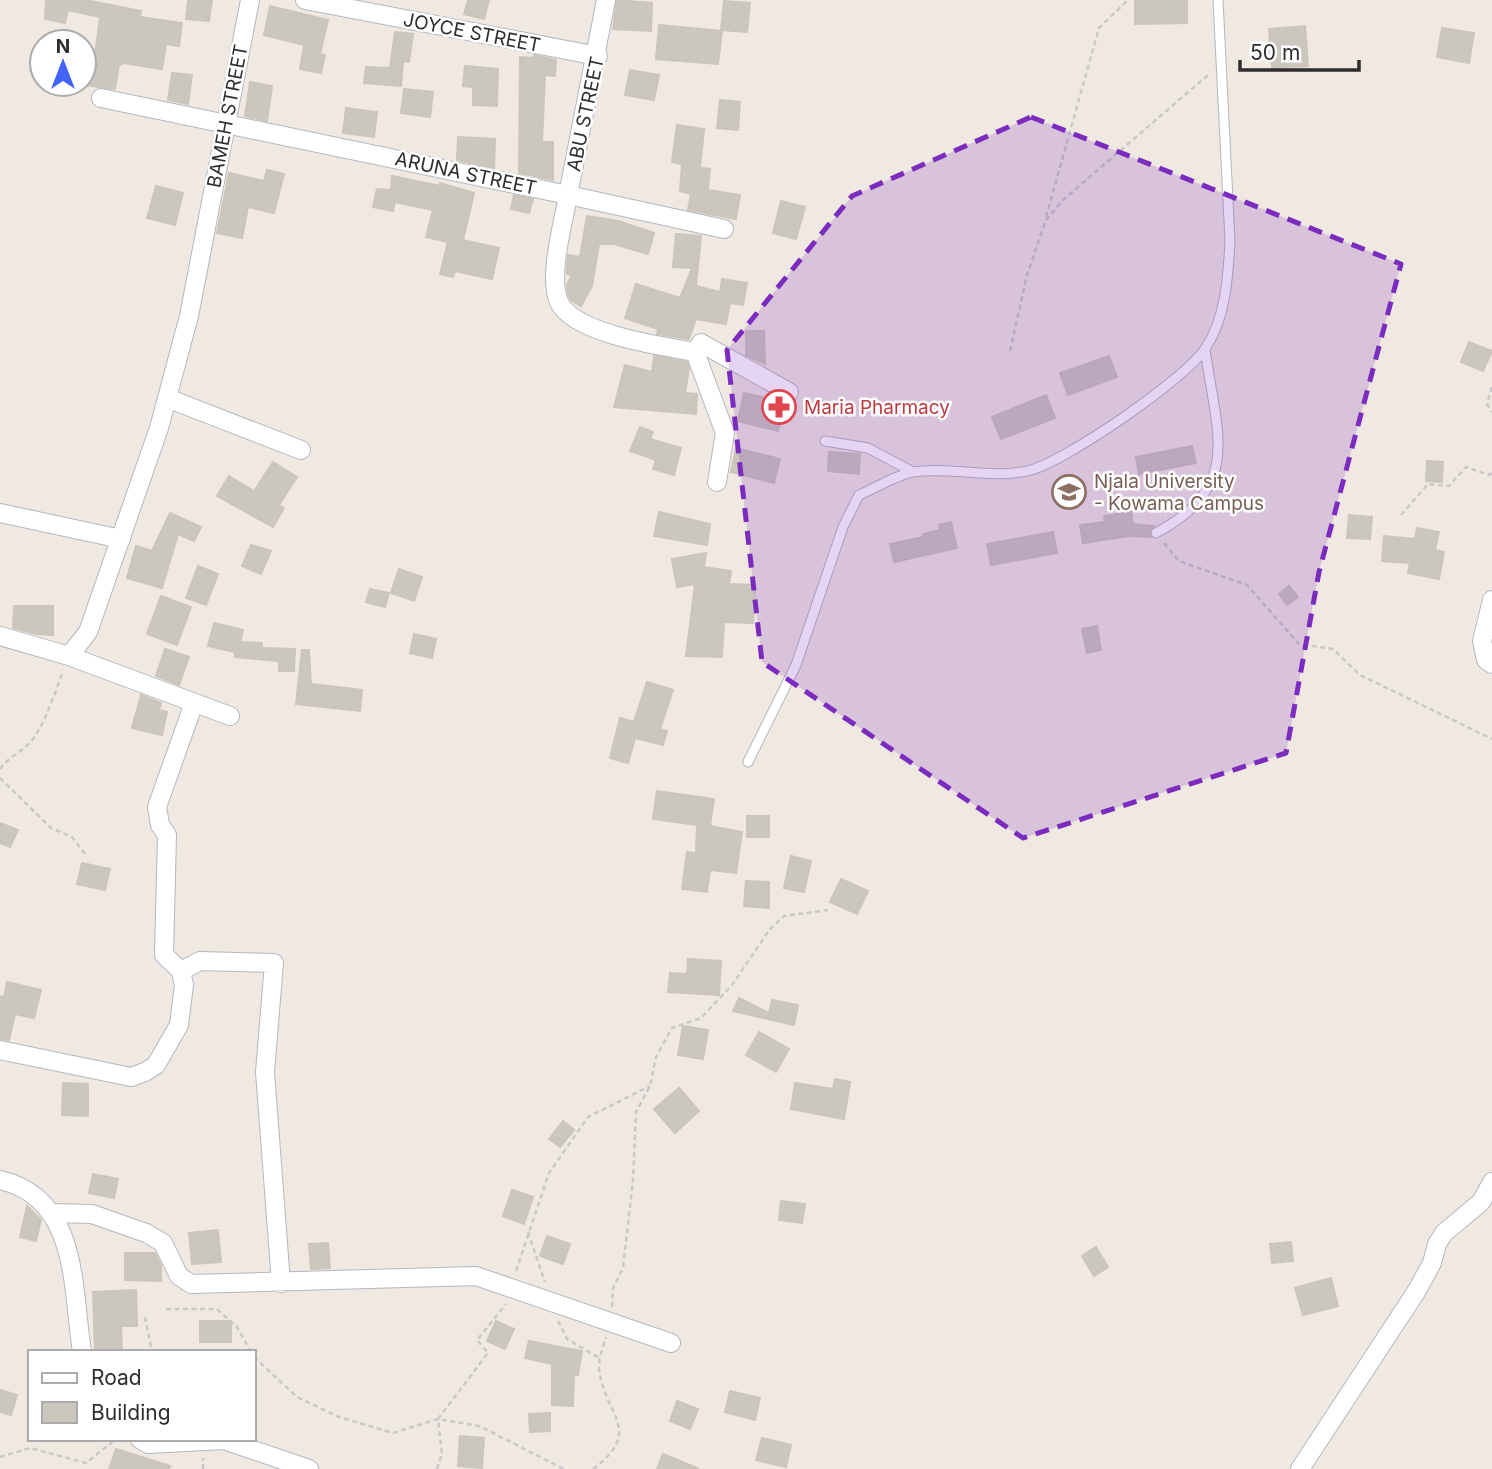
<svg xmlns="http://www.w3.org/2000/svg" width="1492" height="1469" font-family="Inter,sans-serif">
<rect width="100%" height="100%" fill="#efe9e1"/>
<path fill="#cbc7bf" stroke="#cbc5ba" stroke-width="2" d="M46 0H86L141 11 140 17 182 23 179 46 166 44 162 69 124 63 119 65 115 89 84 85V60L94 63 100 17 68 10 65 23 45 19Z
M188 0H212L209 21 186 19Z
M468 0H489L484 19 464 14Z
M617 0 652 3 651 31 613 29Z
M1135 0H1187V23L1135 24Z
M724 1 750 3 747 32 721 30Z
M270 6 328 20 320 54 325 55 321 73 300 69 304 45 264 35Z
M659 25 722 31 718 64 656 59Z
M1305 26 1308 66 1272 68 1269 29Z
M1442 28 1474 33 1469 63 1437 57Z
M395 32 413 34 409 62 403 61 401 86 364 83 366 67 390 68Z
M534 55 556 60 555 76 545 75 542 142H553V180L519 173 520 57 533 58Z
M465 66 498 69 497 106 473 105V87L463 86Z
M630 70 659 75 654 100 625 95Z
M172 73 192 75 188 104 168 100Z
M250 82 272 86 267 121 245 116Z
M404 89 433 92 430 117 401 113Z
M720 100 740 102 738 130 717 128Z
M346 108 377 112 374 137 343 133Z
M677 125 704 129 700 168 710 169 708 190 740 195 736 219 688 210 691 194 680 191 682 164 672 162Z
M458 137 495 139 494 168 457 160Z
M267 170 284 174 274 213 248 207 242 238 217 233 229 173 264 181Z
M392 176 440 186V183L474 193 463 240 499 248 492 279 455 271 453 277 440 274 448 242 426 237 433 210 395 202 393 211 373 207 377 189 391 190Z
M156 186 183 193 175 225 147 218Z
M514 195 533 199 529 213 511 209Z
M781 201 805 207 796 239 773 233Z
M587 216 618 221 654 233 648 254 614 244H599L592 286 581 306 571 300 568 294 567 285 572 275 567 274V269L568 255 580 257Z
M676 234 701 236 696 286 720 292 722 279 747 283 743 305 730 303 726 324 696 319 689 339 657 334 658 329 625 318 636 284 680 298 692 268 673 267Z
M746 331H764L765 364 746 355Z
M1469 342 1492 351 1483 371 1461 362Z
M654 356 687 362 689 368 685 393 697 394 696 414 614 407 625 365 652 372Z
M1109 356 1117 377 1068 395 1060 373Z
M744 393 785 402 778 431 738 421Z
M1046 395 1055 418 1001 439 992 417Z
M640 427 653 432 650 439 681 448 674 475 653 469 656 460 630 451Z
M1192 446 1196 463 1139 474 1136 457Z
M736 448 780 459 774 483 731 472Z
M829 452 860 454 859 474 828 471Z
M1427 461 1443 462 1442 482 1426 481Z
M273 462 297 477 279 505 284 508 273 527 217 496 229 476 254 491Z
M659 512 710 524 707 545 654 536Z
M1131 512 1133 524 1154 526 1150 530 1151 537 1129 536 1083 543 1080 525 1105 522 1104 516Z
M170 513 201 527 194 541 178 534 162 588 127 578 136 546 152 551Z
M1349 515 1372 517 1370 539 1347 538Z
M951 522 957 548 894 562 890 544 924 537 923 534 940 530 939 525Z
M1417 528 1439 532 1435 550 1444 552 1439 579 1408 573 1410 563 1382 561 1384 536 1415 539Z
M1053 532 1057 553 991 565 987 544Z
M251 545 271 551 261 574 242 566Z
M706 553 704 567 731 571 729 584 755 585 753 623 724 622 722 657 686 656 695 584 677 587 672 559Z
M198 566 218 574 206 605 186 598Z
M399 569 422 577 414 601 391 593Z
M1289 586 1298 597 1287 605 1279 594Z
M370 589 389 593 385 607 366 602Z
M161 596 191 607 177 645 147 634Z
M14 606H53V635L36 634 13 628Z
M214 623 243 630 240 642 262 643V648L295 649 294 671H279V661L235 657V652L208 646Z
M1097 626 1101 650 1087 653 1082 629Z
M414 634 436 639 432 658 410 653Z
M165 649 189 657 179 685 156 676Z
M302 650H309L311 684 362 690 360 711 296 704Z
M647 682 673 690 660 729 667 731 663 745 635 738 628 763 610 758 620 718 634 722Z
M141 695 161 703 159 710 167 712 162 735 132 728Z
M657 791 714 799 710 826 742 832 736 873 710 870 707 892 682 889 687 852 696 853 697 825 653 819Z
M747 816H769V837H747Z
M0 823 18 830 10 847 0 843Z
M791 856 811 861 804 892 784 888Z
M82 863 110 869 105 890 77 884Z
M841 879 868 891 857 914 830 902Z
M746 881 769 882V908L744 906Z
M688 959 721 961 719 995 668 992 670 973 687 974Z
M7 982 41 990 34 1018 15 1014 9 1040 0 1039V996L4 997Z
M739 998 769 1013 772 1000 798 1005 794 1025 733 1011Z
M683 1026 708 1030 703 1059 678 1055Z
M759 1032 789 1049 776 1072 746 1055Z
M835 1079 850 1082 844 1119 791 1109 795 1083 833 1089Z
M63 1083 88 1084V1116L62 1115Z
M679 1088 699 1111 675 1133 654 1109Z
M563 1121 574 1130 560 1147 549 1139Z
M93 1174 118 1179 114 1198 89 1193Z
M512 1190 533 1197 524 1224 503 1216Z
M781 1201 805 1204 802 1223 779 1220Z
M27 1206 41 1220 36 1241 20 1237Z
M218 1230 221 1262 192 1264 189 1233Z
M547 1236 570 1244 563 1264 540 1256Z
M1291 1242 1293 1261 1272 1263 1270 1244Z
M328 1243 330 1268 311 1269 309 1244Z
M1096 1247 1108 1267 1094 1276 1082 1256Z
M125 1253H155L161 1265V1281L125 1280Z
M1331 1278 1338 1306 1303 1315 1295 1288Z
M136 1290 137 1326H121L122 1349 95 1350 93 1292Z
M200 1321H231V1342H200Z
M496 1321 514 1329 505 1349 487 1341Z
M529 1341 582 1351 578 1375 574 1374 573 1406 552 1405V1364L525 1358Z
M0 1390 17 1395 11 1415 0 1412Z
M730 1391 760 1398 755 1420 725 1412Z
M677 1401 698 1409 690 1429 670 1421Z
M550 1413V1431L530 1432 529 1414Z
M460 1436 484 1438 482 1468 458 1466Z
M762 1438 791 1445 786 1467 756 1460Z
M116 1449 170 1466 169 1469H109Z
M663 1454 699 1469H657Z"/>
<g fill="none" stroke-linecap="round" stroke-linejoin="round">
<g stroke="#b4b7c1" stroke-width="11">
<path id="service" d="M825 441 868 448 913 472
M1156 533C1244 486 1216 432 1205 349
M748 762 796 665 843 527 859 495C876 488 896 475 913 472 951 466 992 480 1031 470 1067 460 1184 380 1205 349 1226 318 1228 277 1230 241L1218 0"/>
</g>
<g stroke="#b4b7c1" stroke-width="20">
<path id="minor" d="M305 0 598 56
M606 0 568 195 724 229
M101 98 568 195C564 221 545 285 562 307 583 335 661 346 695 352L701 343 789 392
M695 352 725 433 717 482
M167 398 301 450
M0 513 121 539
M1492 600 1482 641 1486 660 1492 664
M0 636 69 656 230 716
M69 656 88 632 159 428 189 316 250 0
M181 971 200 961 274 963 265 1072 281 1283
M0 1050 131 1077 145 1072 156 1065 179 1025 184 985 181 971 164 955 167 835 160 825 157 807 194 703
M0 1180C79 1198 72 1288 82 1352
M53 1213 92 1214 146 1233 163 1243 179 1276 191 1284 476 1276 671 1343
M140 1439 148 1444 224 1440 309 1469
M1300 1469 1416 1292 1432 1263 1437 1244 1444 1233 1481 1202 1492 1182"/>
</g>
<path stroke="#c9c9c9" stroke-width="2.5" stroke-dasharray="5 3.5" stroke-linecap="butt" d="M1046 217 1099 28 1128 0
M1010 351 1027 275 1046 220 1063 200 1208 75
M1492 387 1487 404 1492 412
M1401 515 1428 484 1449 486 1466 467 1489 475 1492 473
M1164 543 1179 561 1247 585 1299 644 1333 649 1360 675 1492 739
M0 769C9 756 24 751 33 739 47 719 54 694 63 672
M0 778 51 828 72 837 85 854
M528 1232 545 1282
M516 1271 549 1173 588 1117 650 1086
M612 1307 613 1288 623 1268 633 1180 636 1112 650 1086 656 1057 672 1028 701 1018 732 985 770 929 784 916 828 910
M166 1309H217L237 1327 251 1352
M145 1317 152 1352
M558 1321 567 1339 601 1359
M254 1357 297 1397 339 1417 393 1433 438 1419 479 1426 564 1469
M0 1457 30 1448 86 1463 116 1439
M203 1469V1458
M437 1469 442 1454 438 1419 488 1353 477 1340 506 1304
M593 1469C645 1430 604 1415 599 1369 598 1360 603 1347 606 1337"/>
<use href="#service" stroke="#fff" stroke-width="9"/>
<use href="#minor" stroke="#fff" stroke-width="18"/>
</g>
<path fill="#7b2cbf" fill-opacity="0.2" stroke="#7b2cbf" stroke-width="5" stroke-dasharray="14 9" stroke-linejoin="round" d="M1031 117 1401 264 1319 572 1286 753 1023 838 762 662 727 350 852 196Z"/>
<defs>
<g id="pharmacy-ring" transform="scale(1.75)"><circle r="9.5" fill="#fff" stroke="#e0444e" stroke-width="1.5"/><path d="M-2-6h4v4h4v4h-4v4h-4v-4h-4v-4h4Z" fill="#e0444e"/></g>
<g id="university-ring" transform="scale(1.75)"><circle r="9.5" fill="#fff" stroke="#8d6e63" stroke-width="1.5"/><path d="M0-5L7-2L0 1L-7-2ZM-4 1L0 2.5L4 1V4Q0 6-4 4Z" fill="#8d6e63"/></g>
</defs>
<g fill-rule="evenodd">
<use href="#pharmacy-ring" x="779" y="407"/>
<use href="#university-ring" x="1069" y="492"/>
</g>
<g text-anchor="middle" stroke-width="5" stroke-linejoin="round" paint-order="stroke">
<g font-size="19" fill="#2e2e2e" stroke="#fff">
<text transform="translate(472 32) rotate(11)" y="7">JOYCE STREET</text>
<text transform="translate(585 114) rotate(-78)" y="7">ABU STREET</text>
<text transform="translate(227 116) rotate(-79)" y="7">BAMEH STREET</text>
<text transform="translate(466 173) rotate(12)" y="7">ARUNA STREET</text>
</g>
<g font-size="19" fill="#be3a42" stroke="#fff" text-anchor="start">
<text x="804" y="414">Maria Pharmacy</text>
</g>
<g font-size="19" fill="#785e54" stroke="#fff" text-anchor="start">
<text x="1094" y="488">Njala University<tspan x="1094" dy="22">- Kowama Campus</tspan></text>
</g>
</g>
<rect x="28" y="1350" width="228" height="91" fill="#ffffff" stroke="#ababab" stroke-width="2"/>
<rect x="42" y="1373" width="35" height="10" fill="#ffffff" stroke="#ababab" stroke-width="2"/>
<text x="91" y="1385" font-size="21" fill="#2e2e2e">Road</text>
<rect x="42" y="1402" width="35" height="21" fill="#cbc7bf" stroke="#ababab" stroke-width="2"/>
<text x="91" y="1420" font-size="21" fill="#2e2e2e">Building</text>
<g transform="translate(63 63)"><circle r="33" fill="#ffffff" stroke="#ababab" stroke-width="2"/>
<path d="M0-5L12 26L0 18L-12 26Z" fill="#4264fb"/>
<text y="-10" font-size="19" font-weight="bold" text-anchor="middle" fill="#2e2e2e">N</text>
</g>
<path d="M1240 60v10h119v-10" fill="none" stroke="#2e2e2e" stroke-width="3.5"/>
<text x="1250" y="60" font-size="21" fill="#2e2e2e" stroke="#ffffff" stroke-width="5" paint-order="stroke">50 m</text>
</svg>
